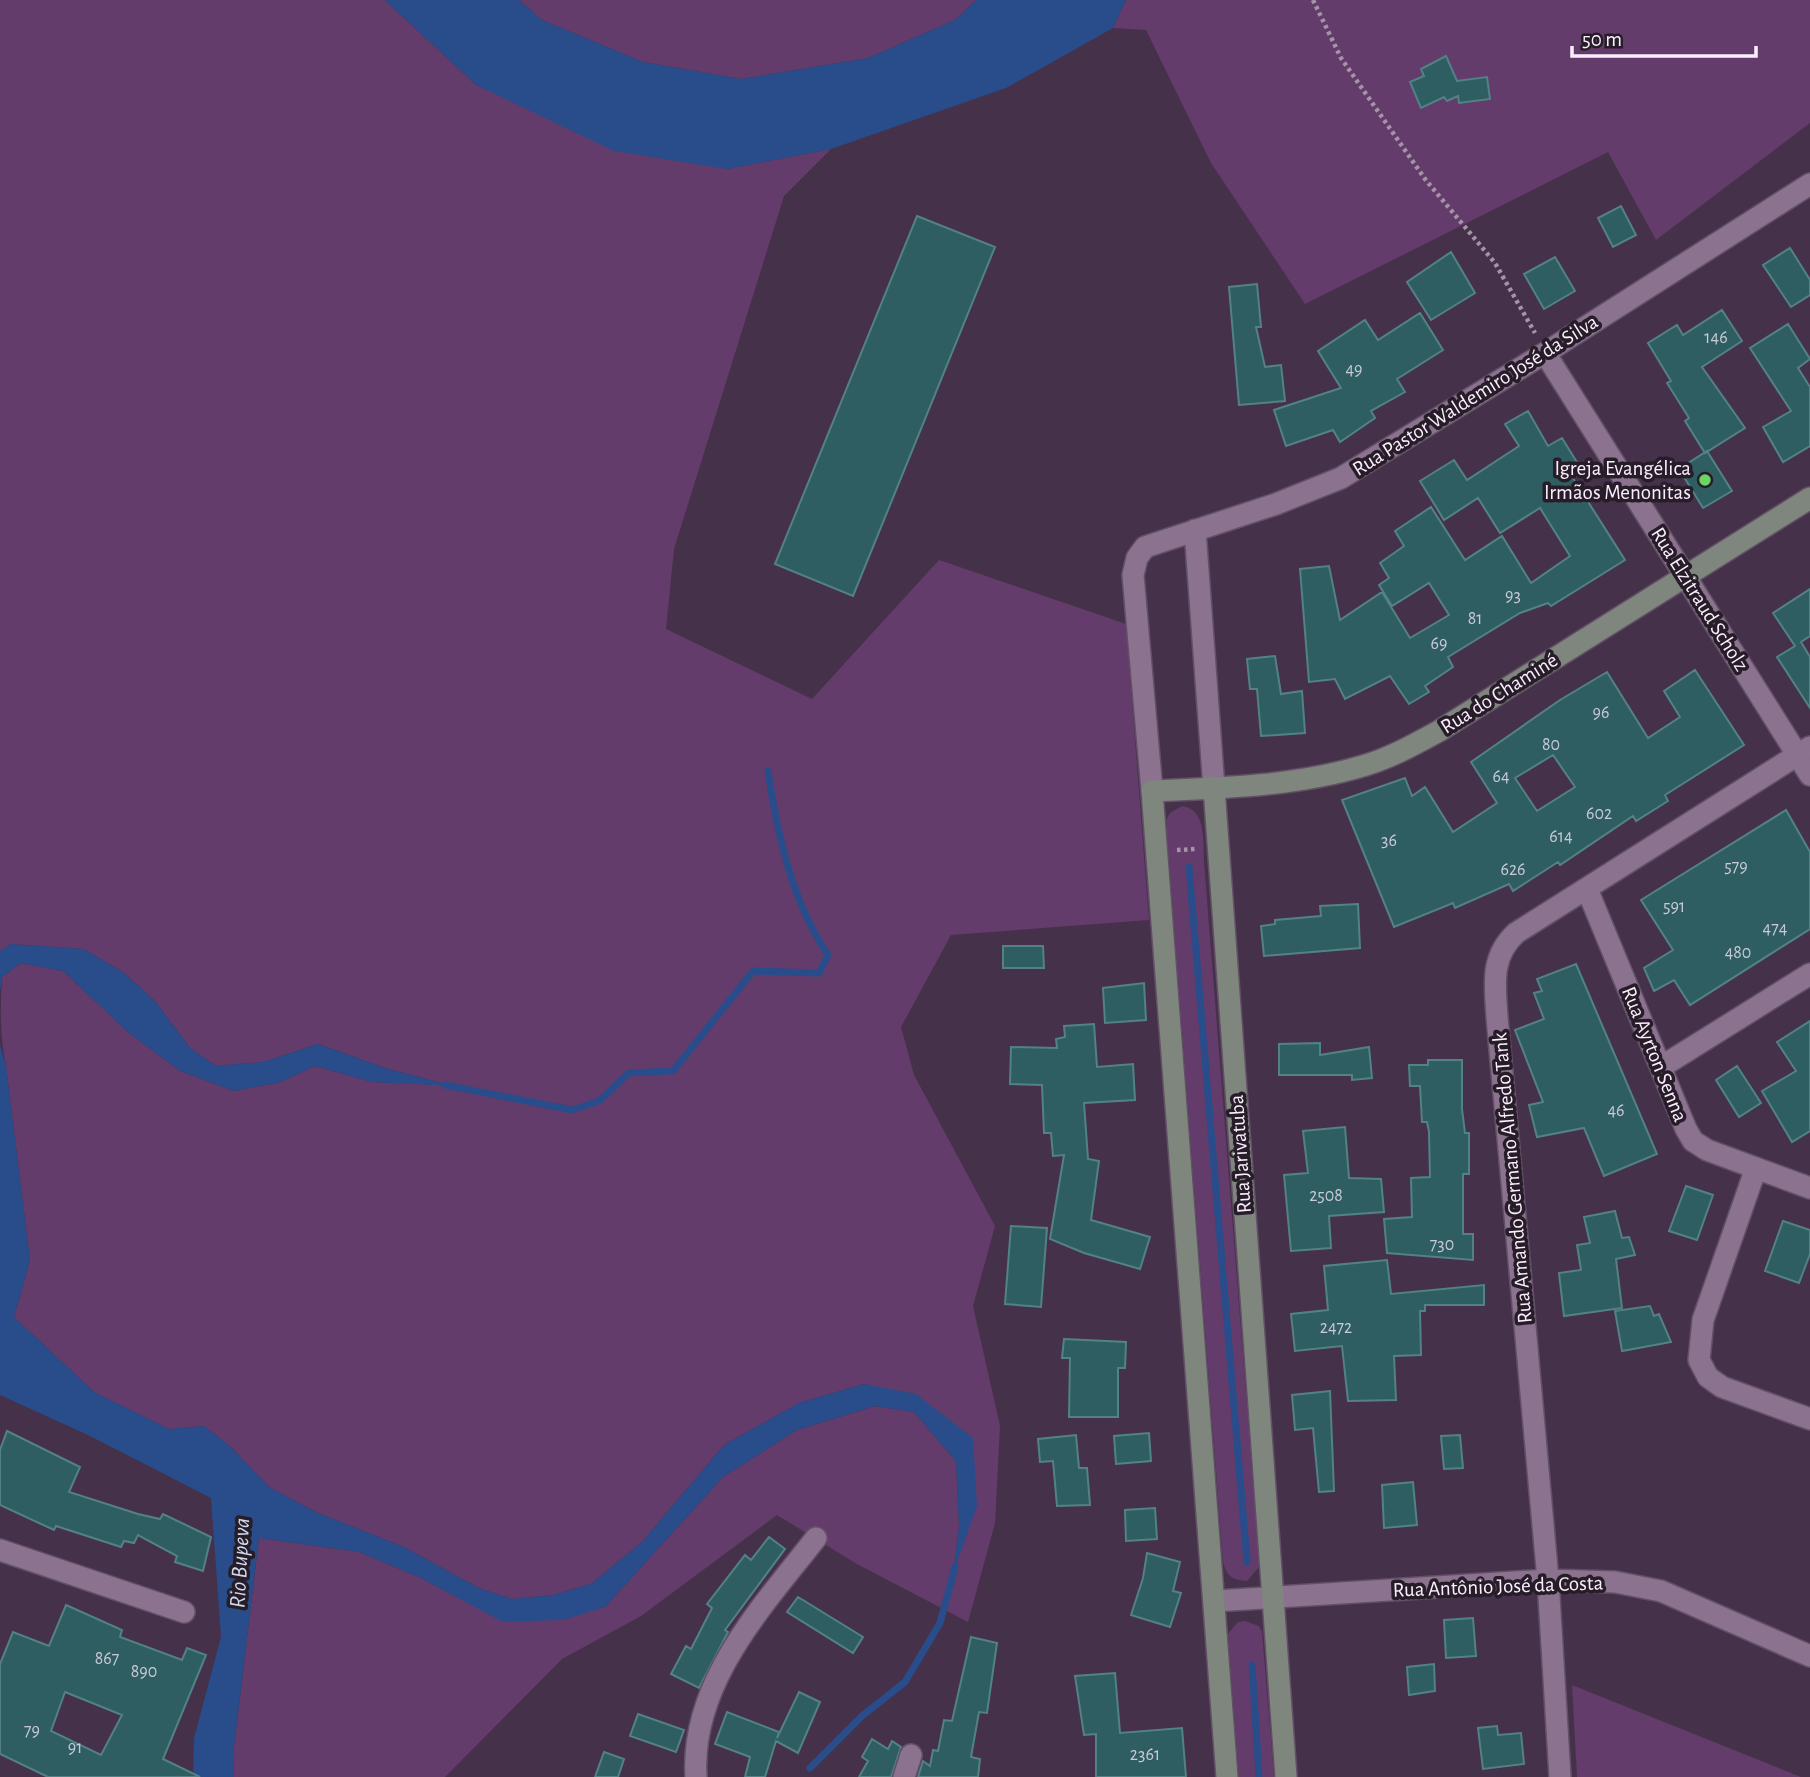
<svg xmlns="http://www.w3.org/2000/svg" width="1810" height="1777" font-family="'Alegreya Sans',sans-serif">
<rect width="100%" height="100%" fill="#46314a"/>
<path fill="#643c6b" d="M0 0H385L476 85 727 169 831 149 784 196 674 549 666 629 812 699 939 560 1126 624 1149 920 951 935 901 1027 914 1075 995 1226 973 1306 1000 1426 995 1523 968 1622 857 1564 777 1515 641 1616 562 1659 445 1777H234L233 1755 259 1538 359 1552 419 1577 503 1621 605 1607 723 1477 797 1430 875 1406 914 1412 956 1461 959 1527 953 1569 973 1438 864 1384 799 1403 724 1445 642 1542 591 1584 553 1595 512 1599 479 1588 404 1547 318 1513 269 1487 231 1447 204 1426 169 1429 94 1392 14 1317 30 1260 6 1066C0 1038 0 1007 2 977L21 963 63 971 129 1033 180 1071 234 1091 281 1082 315 1066 372 1082 449 1085 388 1069 318 1044 263 1062 216 1066 190 1048 155 1001 124 973 84 949 11 944 0 951Z
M519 0H976L955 20 868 58 741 79 643 62 542 20Z
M1126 0H1810V123L1656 240 1608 152 1305 304 1211 163 1146 30 1113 28Z
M1182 806C1207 809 1203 843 1204 862L1259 1558V1567L1247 1581C1232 1580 1226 1576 1223 1561L1166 820 1170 813Z
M1245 1621 1259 1626 1262 1632 1274 1777H1239L1228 1634 1238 1622Z
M1572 1685 1801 1777H1577Z"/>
<path fill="#294c8b" d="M385 0H519L542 20 643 62 741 79 868 58 955 20 976 0H1126L1113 28 1006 88 831 149 727 169 614 151 476 85Z
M11 944 84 949 124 973 155 1001 190 1048 216 1066 263 1062 318 1044 388 1069 453 1086 372 1082 315 1066 281 1082 234 1091 180 1071 129 1033 63 971 21 963 2 977 0 992V951Z
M0 1045 6 1066 30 1260 14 1317 94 1392 169 1429 204 1426 231 1447 269 1487 318 1513 404 1547 479 1588 512 1599 553 1595 591 1584 642 1542 724 1445 799 1403 864 1384 916 1394 973 1438 977 1506 953 1574 959 1527 956 1461 914 1412 875 1406 797 1430 723 1477 605 1607 563 1620 503 1622 419 1577 359 1552 259 1538 233 1755 234 1777H193L194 1738 221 1637 211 1498 88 1435 0 1395Z"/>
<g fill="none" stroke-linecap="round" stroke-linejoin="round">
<path stroke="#294c8b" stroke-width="7" d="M1189 867 1247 1562
M445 1085 572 1110 599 1101 629 1073 673 1071 753 971 819 973 828 955C792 902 777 833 768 771
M1252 1665 1259 1777
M810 1768 862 1716 905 1682 940 1623 955 1567"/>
</g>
<path fill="#2f5e62" stroke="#528285" stroke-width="2" fill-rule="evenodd" d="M1446 56 1457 81 1487 77 1490 99 1459 103 1458 96 1447 101 1444 97 1421 108 1410 82 1424 76 1421 69Z
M1621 206 1636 235 1613 247 1598 218Z
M917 216 995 247 853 596 775 564Z
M1790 248 1810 280V295L1791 307 1763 265Z
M1451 252 1475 293 1431 320 1407 282Z
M1555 257 1575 291 1544 309 1524 274Z
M1257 284 1261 327H1256L1265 367 1281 365 1285 401 1239 405 1229 287Z
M1722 310 1742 341 1702 367 1745 428 1705 453 1685 421 1689 418 1667 383 1671 381 1648 343 1677 325 1683 335Z
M1420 313 1443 350 1397 379 1405 392 1371 411 1375 418 1340 442 1333 430 1286 446 1274 410 1341 388 1318 351 1365 320 1378 340Z
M1788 324 1810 359 1798 368 1810 387V446L1783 462 1763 427 1791 411 1750 348Z
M1528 411 1548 446 1562 438 1583 472 1573 478 1625 560 1551 606 1548 603 1520 613 1448 657 1453 667 1425 686 1429 692 1409 704 1390 676 1345 699 1335 679 1309 682 1300 569 1329 566 1340 620 1382 592 1410 638 1449 615 1429 583 1392 606 1379 585 1389 578 1380 563 1404 546 1395 531 1431 507 1465 560 1502 536 1531 583 1570 556 1540 508 1500 533 1478 498 1444 520 1420 481 1454 460 1467 480 1519 446 1505 424Z
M1707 451 1732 491 1703 508 1679 469Z
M1810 589V636L1801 642 1810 657V708L1777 657 1795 646 1773 613Z
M1275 656 1281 694 1302 691 1305 733 1261 736 1257 689H1250L1247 659Z
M1695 670 1744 745 1665 795 1668 801 1636 821 1633 816 1560 865 1558 862 1513 891 1509 884 1455 908 1453 903 1394 927 1342 800 1405 778 1412 796 1425 787 1453 832 1497 803 1471 762 1560 700 1607 672 1648 738 1680 717 1664 691ZM1553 755 1575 787 1537 811 1515 778Z
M1786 810 1810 852V929L1690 1005 1674 980 1654 991 1644 968 1673 950 1641 900Z
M1358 904 1360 948 1264 956 1261 926 1275 924V920L1321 916 1320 906Z
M1003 946H1043L1044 968H1003Z
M1576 964 1657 1154 1604 1176 1584 1128 1537 1137 1529 1105 1543 1102 1515 1030 1544 1019 1534 993 1542 991 1537 979Z
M1144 983 1146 1020 1105 1023 1103 988Z
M1810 1021V1131L1792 1142 1762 1091 1796 1071 1777 1042Z
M1094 1024 1097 1067 1133 1064 1135 1100 1084 1103 1088 1159 1099 1161 1091 1220 1150 1237 1140 1269 1084 1253 1050 1239 1064 1155 1053 1156 1051 1133H1044L1042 1085 1010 1084 1011 1047 1057 1048 1056 1039 1065 1037 1064 1026Z
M1320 1043V1055L1369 1047 1372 1078 1352 1080V1075H1279V1044Z
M1428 1060H1462V1109L1465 1133H1469V1174H1463V1234H1473V1260L1387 1253 1384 1219 1412 1217 1411 1178 1430 1177 1429 1132 1427 1122H1422L1420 1086H1410L1409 1065H1428Z
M1737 1066 1761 1103 1739 1117 1716 1080Z
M1345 1127 1349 1178 1381 1179 1384 1212 1329 1216 1331 1248 1291 1251 1284 1175 1308 1173 1303 1131Z
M1686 1186 1713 1195 1697 1240 1669 1231Z
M1615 1211 1622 1238 1629 1237 1635 1255 1616 1259 1622 1308 1564 1316 1559 1273 1581 1270 1577 1245 1590 1243 1584 1217Z
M1783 1221 1810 1230V1254L1799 1283 1765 1271Z
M1011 1226 1047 1228 1041 1307 1005 1304Z
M1387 1260 1391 1294 1484 1285V1305H1425V1311H1420L1421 1355 1394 1356 1396 1400 1348 1401 1342 1346 1295 1351 1291 1314 1328 1310 1324 1266Z
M1650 1306 1654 1316 1659 1314 1671 1342 1622 1351 1615 1311Z
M1064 1339 1126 1342 1125 1368H1118V1417H1069L1070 1358H1062Z
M1330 1391 1334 1491 1319 1492 1313 1428 1295 1430 1292 1395Z
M7 1431 80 1467 69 1492 138 1514 160 1519 163 1514 211 1537 203 1571 175 1562 177 1556 138 1535 134 1543 124 1541 121 1547 56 1526 54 1530 0 1505V1450Z
M1149 1433 1151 1461 1116 1464 1114 1436Z
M1076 1435 1079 1468H1087L1090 1505 1057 1506 1053 1461 1040 1462 1038 1439Z
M1460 1435 1463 1468 1444 1469 1441 1436Z
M1413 1482 1417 1525 1384 1528 1382 1485Z
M1155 1508 1157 1539 1126 1541 1125 1510Z
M769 1537 785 1549 725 1630 728 1632 699 1688 671 1674 686 1646 691 1649 712 1608 707 1604 745 1555 751 1560Z
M1147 1553 1180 1562 1173 1591 1181 1593 1170 1627 1131 1615 1143 1578Z
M798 1597 863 1637 853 1653 787 1612Z
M66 1605 122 1630 120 1637 182 1660 187 1648 206 1655 163 1759 200 1777H48L0 1754V1664L13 1632 49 1646ZM65 1692 122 1715 101 1755 51 1731Z
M1473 1618 1476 1656 1446 1658 1444 1620Z
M971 1637 997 1643 987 1713 979 1712 971 1757 980 1759 978 1777H918L923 1761 930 1766 933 1750 938 1751 944 1720 952 1721Z
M1434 1664 1435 1691 1409 1695 1407 1667Z
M1115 1673 1120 1733 1182 1728 1186 1777H1096V1734L1084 1735 1075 1676Z
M799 1692 820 1702 798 1753 776 1741 765 1777H745L750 1757 715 1744 727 1712 779 1732 777 1738Z
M638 1714 684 1730 676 1752 630 1736Z
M1497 1726 1498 1735 1521 1733 1524 1764 1483 1769 1478 1728Z
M872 1739 888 1749 892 1741 901 1747 891 1777H859L868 1761 862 1757Z
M604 1752 624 1759 618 1777H595Z"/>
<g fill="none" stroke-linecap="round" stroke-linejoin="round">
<g stroke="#625066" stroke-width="24">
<path id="street" d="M1545 353 1810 775
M1195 530 1214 788
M1152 791 1133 575 1137 558 1145 547 1276 504 1341 478 1545 353 1810 184
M1587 889 1686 1129 1693 1141 1707 1150 1810 1188
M1661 1067 1810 974
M1756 1168 1703 1320 1699 1360 1708 1377 1722 1387 1810 1419
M0 1550 184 1612
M1215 1601 1548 1580 1615 1582 1661 1591 1810 1656
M696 1777C690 1683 762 1607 816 1538
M904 1777 911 1755
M1560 1777 1548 1580 1497 1017C1495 985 1490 957 1516 933L1810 747"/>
</g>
<g stroke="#625066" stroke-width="24">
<path id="secondary" d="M1214 788 1286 1777
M1227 1777 1152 791C1223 788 1298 786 1366 765 1392 757 1415 744 1439 731L1810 498"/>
</g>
<path stroke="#a593a8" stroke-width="4.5" stroke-dasharray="3.5 3.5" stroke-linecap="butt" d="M1313 0 1341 58 1425 179 1495 263 1535 333
M1177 850 1196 849"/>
<use href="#street" stroke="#8b728f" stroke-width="21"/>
<use href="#secondary" stroke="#7e867e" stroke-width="21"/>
</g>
<circle fill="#6dd361" stroke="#271d29" stroke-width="2.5" cx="1705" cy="480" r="7"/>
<g text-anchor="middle" stroke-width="7" stroke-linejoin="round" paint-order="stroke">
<g font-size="18" fill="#c9cad7">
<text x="1716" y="343">146</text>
<text x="1354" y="375">49</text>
<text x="1513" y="601">93</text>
<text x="1475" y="624">81</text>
<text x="1439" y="649">69</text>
<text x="1601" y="718">96</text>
<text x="1551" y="750">80</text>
<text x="1501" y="782">64</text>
<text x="1599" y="819">602</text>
<text x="1561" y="842">614</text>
<text x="1389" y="846">36</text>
<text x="1736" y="872">579</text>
<text x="1513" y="875">626</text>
<text x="1674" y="912">591</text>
<text x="1775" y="934">474</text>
<text x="1738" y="958">480</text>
<text x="1616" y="1116">46</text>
<text x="1326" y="1201">2508</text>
<text x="1442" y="1250">730</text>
<text x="1336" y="1333">2472</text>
<text x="107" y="1664">867</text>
<text x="144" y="1677">890</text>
<text x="32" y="1736">79</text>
<text x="75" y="1753">91</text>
<text x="1145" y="1760">2361</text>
</g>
<g font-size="21" fill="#fceefe" stroke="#271d29">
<text transform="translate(1475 395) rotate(-32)" y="7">Rua Pastor Waldemiro José da Silva</text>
<text transform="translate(1700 599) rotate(58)" y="7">Rua Elzitraud Scholz</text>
<text transform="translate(1499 693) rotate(-32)" y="7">Rua do Chaminé</text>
<text transform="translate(1655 1054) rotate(68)" y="7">Rua Ayrton Senna</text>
<text transform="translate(1240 1154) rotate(-94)" y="7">Rua Jarivatuba</text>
<text transform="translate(1512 1178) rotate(-95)" y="7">Rua Amando Germano Alfredo Tank</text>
<text transform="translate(1498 1586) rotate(-2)" y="7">Rua Antônio José da Costa</text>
</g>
<g font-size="21" fill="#fceefe" stroke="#271d29" text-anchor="end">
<text x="1691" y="475">Igreja Evangélica<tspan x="1691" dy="24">Irmãos Menonitas</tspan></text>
</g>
<g font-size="23" font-style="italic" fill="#cfdaed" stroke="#271d29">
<text transform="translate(239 1563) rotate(-87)" y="8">Rio Bupeva</text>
</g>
</g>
<path d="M1572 46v10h184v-10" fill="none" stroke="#fceefe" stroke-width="3.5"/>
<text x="1582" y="46" font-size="21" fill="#fceefe" stroke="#271d29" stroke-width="5" paint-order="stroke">50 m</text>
</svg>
